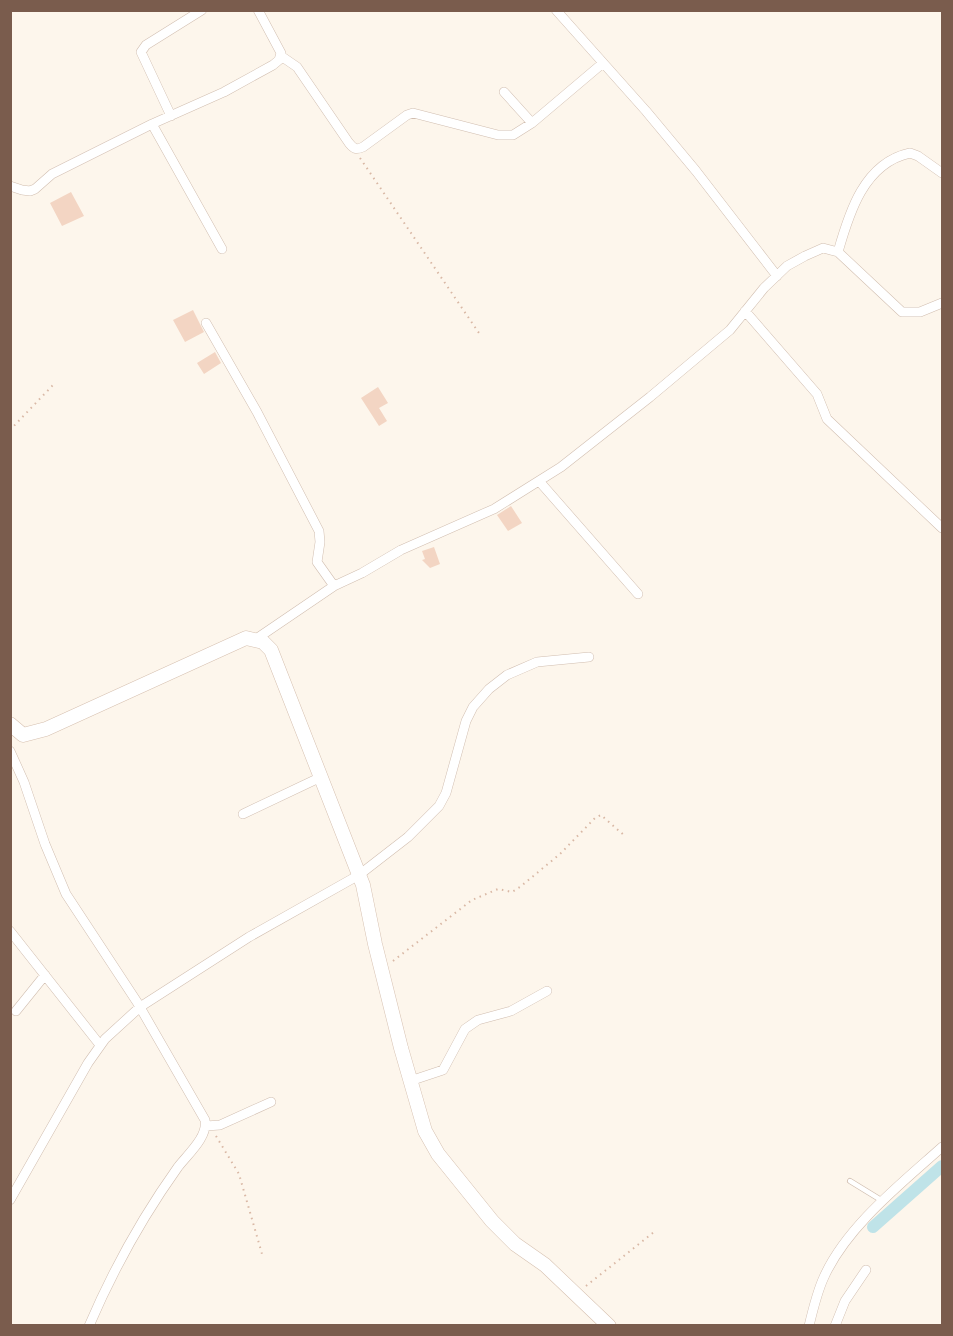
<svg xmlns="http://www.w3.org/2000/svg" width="953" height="1336" font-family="Cabin,sans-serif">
<rect width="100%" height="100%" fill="#fdf6ec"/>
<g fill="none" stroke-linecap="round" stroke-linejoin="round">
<path stroke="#bfe3e8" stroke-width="12" d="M873 1227 942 1166"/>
</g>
<path fill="#f3d5c3" d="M71 192 84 216 62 226 50 203Z
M193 310 204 332 185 342 173 320Z
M215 352 221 363 204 374 197 363Z
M378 387 388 403 379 408 387 421 379 426 361 398Z
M511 506 522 523 508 531 497 515Z
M434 547 440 564 430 568 422 560 425 559 422 551Z"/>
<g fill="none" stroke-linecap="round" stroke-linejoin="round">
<g stroke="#d1beb0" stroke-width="6">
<path id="lane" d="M850 1181 881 1200"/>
</g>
<g stroke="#d1beb0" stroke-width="10">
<path id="street" d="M556 10 646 111 696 171 777 276
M281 56 297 67 349 143C354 149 356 150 363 147L407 115 413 113 498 135H513L532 123 603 63
M504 92 532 123
M171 116 141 52 146 45 202 10
M152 124 222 249
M10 186 22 190 30 191 35 189 52 174 152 124 224 92 273 65 279 60 281 53 258 10
M838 252C849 213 864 163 910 153L918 156 942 173
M745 311 817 394 827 419 942 528
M206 323 257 412 319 531 320 542 317 562 334 586
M539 481 638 594
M256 639 334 586 362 573 401 550 494 509 561 467 650 397 730 330 764 288 787 266 805 256 823 248 838 252 902 312H920L942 303
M10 751 24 782 45 844 66 894 137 1002 205 1120C208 1137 188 1154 178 1167 143 1216 113 1270 89 1326
M243 814 321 777
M10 931 100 1045
M16 1011 45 975
M410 1081 443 1070 465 1029 478 1020 511 1011 547 991
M206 1126 220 1125 271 1102
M10 1200 88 1063 105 1039 140 1007 249 937 359 875 408 837 439 806 446 793 466 721 473 707 489 689 507 675 537 662 589 657
M809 1326C813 1309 817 1292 824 1277 847 1226 902 1183 942 1147
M835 1326 845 1301 866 1270"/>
</g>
<g stroke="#d6c0b0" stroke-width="15">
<path id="secondary" d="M10 724 23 735 46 729 246 638 263 642 271 650 363 885 375 944 401 1048 425 1131 438 1154 492 1221 515 1244 545 1265 609 1326"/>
</g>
<path stroke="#d9b8a5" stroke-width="2" stroke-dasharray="1.5 4.5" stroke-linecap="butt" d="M360 158 481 336
M10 430 54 384
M393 961 472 900 498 889 512 892 520 887 560 854 595 818 601 815 626 837
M216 1136 239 1174 262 1254
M586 1286 654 1232"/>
<use href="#lane" stroke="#fff" stroke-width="4.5"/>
<use href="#street" stroke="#fff" stroke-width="9"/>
<use href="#secondary" stroke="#fff" stroke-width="14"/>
</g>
<rect width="953" height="1336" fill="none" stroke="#7a5c4d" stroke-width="24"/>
</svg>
